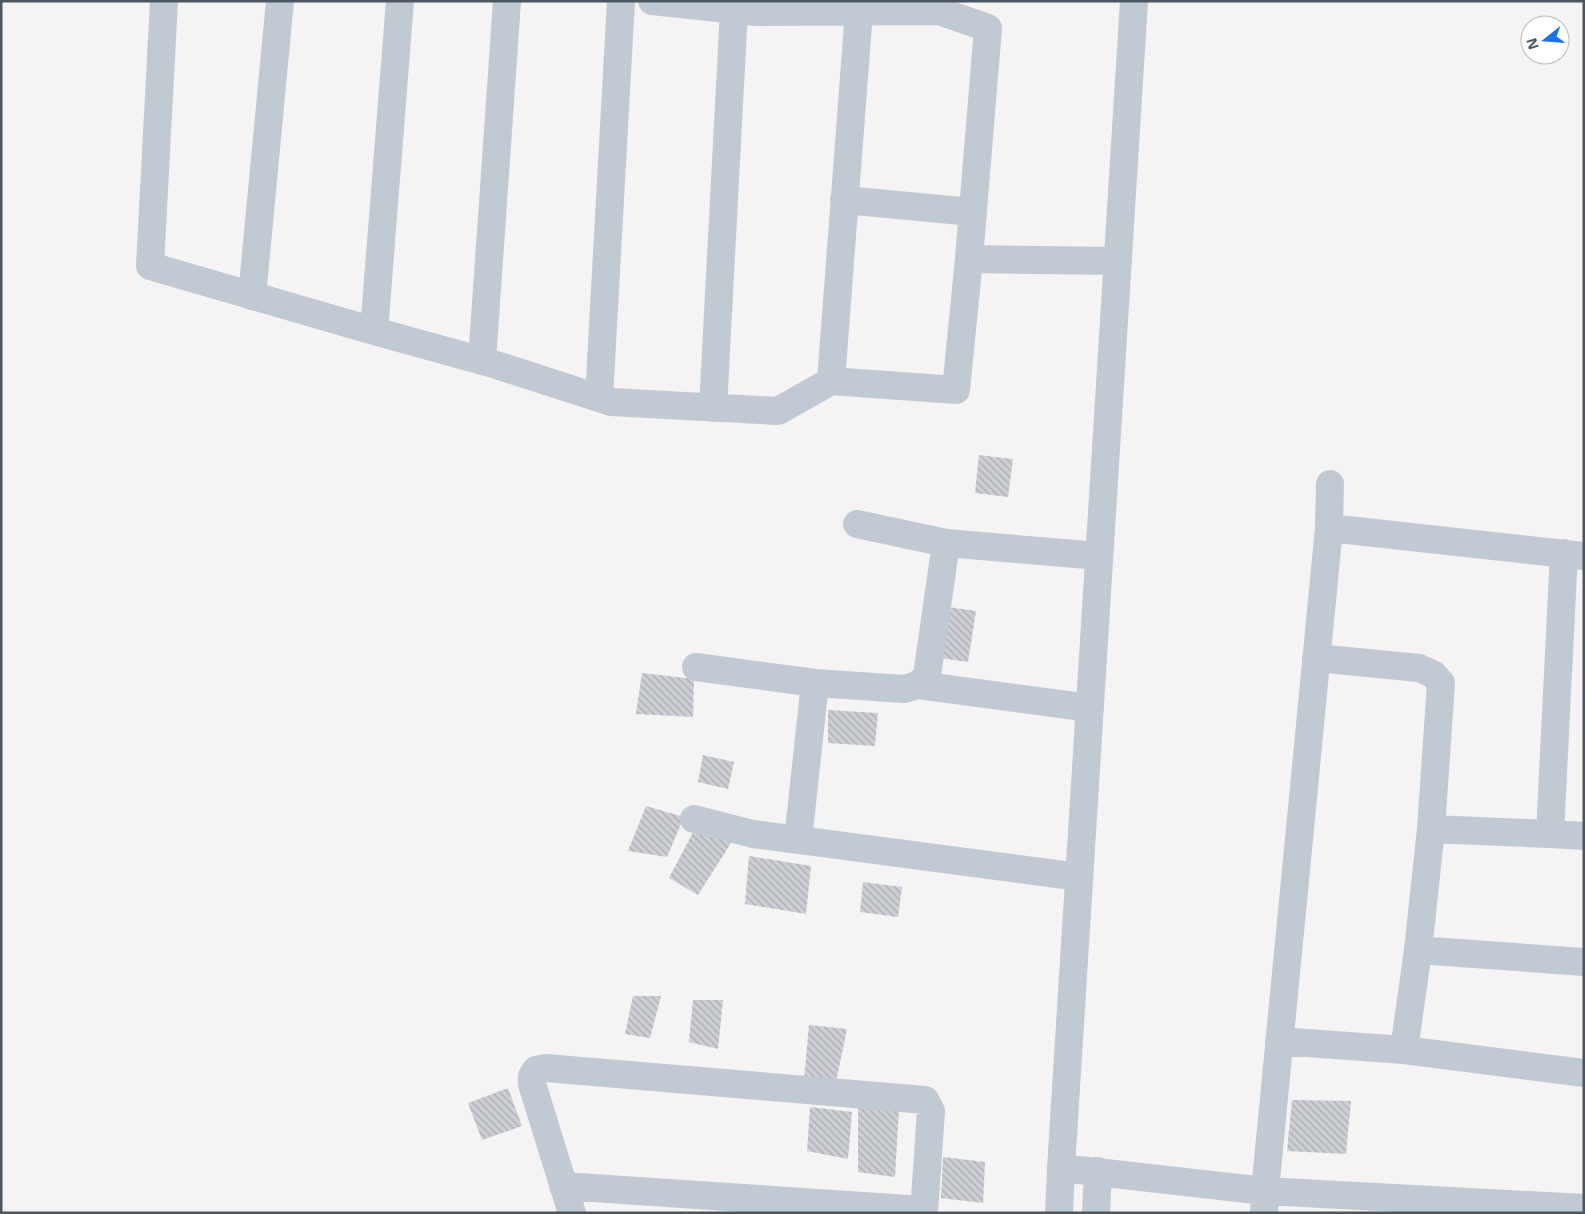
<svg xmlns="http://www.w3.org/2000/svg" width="1585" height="1214" font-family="'Noto Sans',sans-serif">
<defs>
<pattern id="building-back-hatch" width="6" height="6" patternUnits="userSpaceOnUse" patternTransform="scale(1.25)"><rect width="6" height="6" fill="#cdcfd5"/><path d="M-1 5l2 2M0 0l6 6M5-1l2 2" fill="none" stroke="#a8abb0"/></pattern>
</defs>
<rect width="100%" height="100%" fill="#f5f3f3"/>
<path fill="url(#building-back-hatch)" d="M979 455 1013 459 1008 497 975 493Z
M948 607 976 611 968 662 941 658Z
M642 673 694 679 693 717 636 714Z
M828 710 878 713 875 746 828 743Z
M703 755 734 762 728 789 698 782Z
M646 806 684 817 667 857 628 851Z
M697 825 731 843 698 895 669 878Z
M749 856 811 866 806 914 745 904Z
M863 882 902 887 898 917 860 912Z
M633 996H661L650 1038 625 1034Z
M693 1000H723L718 1049 689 1042Z
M809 1025 847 1029 836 1082 804 1080Z
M508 1088 522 1126 482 1140 468 1103Z
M1292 1100 1351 1101 1346 1154 1287 1151Z
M858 1105 899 1110 895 1177 858 1172Z
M810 1107 852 1112 848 1159 807 1151Z
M943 1157 985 1162 983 1203 941 1198Z"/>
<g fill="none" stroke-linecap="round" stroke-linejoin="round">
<path stroke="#c1cad2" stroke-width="28" d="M164 1 150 266 374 331
M400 1 374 331 490 363 611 402 778 411 831 381 956 390 969 259 988 28 939 11 756 12 652 1
M1134 1 1061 1168 1265 1191 1329 528 1584 556
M844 200 972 212
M969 259 1118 261
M252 296 280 1
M482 361 507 1
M831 381 859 11
M599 398 621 1
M713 408 734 10
M857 524 946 543
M1329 528 1330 484
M1316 658 1419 668 1433 674 1441 683 1431 829 1550 834 1564 553
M696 667 815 683
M918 685 1090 708
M694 819 753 834 1079 877
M1550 834 1584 836
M798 840 815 683 904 689 918 685 927 676 946 543 1099 556
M1418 950 1584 962
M1279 1041 1404 1050 1418 950 1431 829
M1404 1050 1584 1073
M563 1186 924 1210
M572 1213 532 1084V1076L536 1070 546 1068 925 1100 931 1111 924 1213
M1096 1213 1098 1171
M1264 1213 1265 1191 1584 1208"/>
<path stroke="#c1cad2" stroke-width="28" d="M1059 1213 1061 1168"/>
</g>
<rect width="1585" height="1214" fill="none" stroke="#4a5661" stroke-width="5"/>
<g transform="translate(1545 40) rotate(253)"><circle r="24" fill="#ffffff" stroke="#b7bbc0"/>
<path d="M0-4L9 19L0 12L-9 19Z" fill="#1a73e8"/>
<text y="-8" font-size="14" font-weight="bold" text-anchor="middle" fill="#4a5661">N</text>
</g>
</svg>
